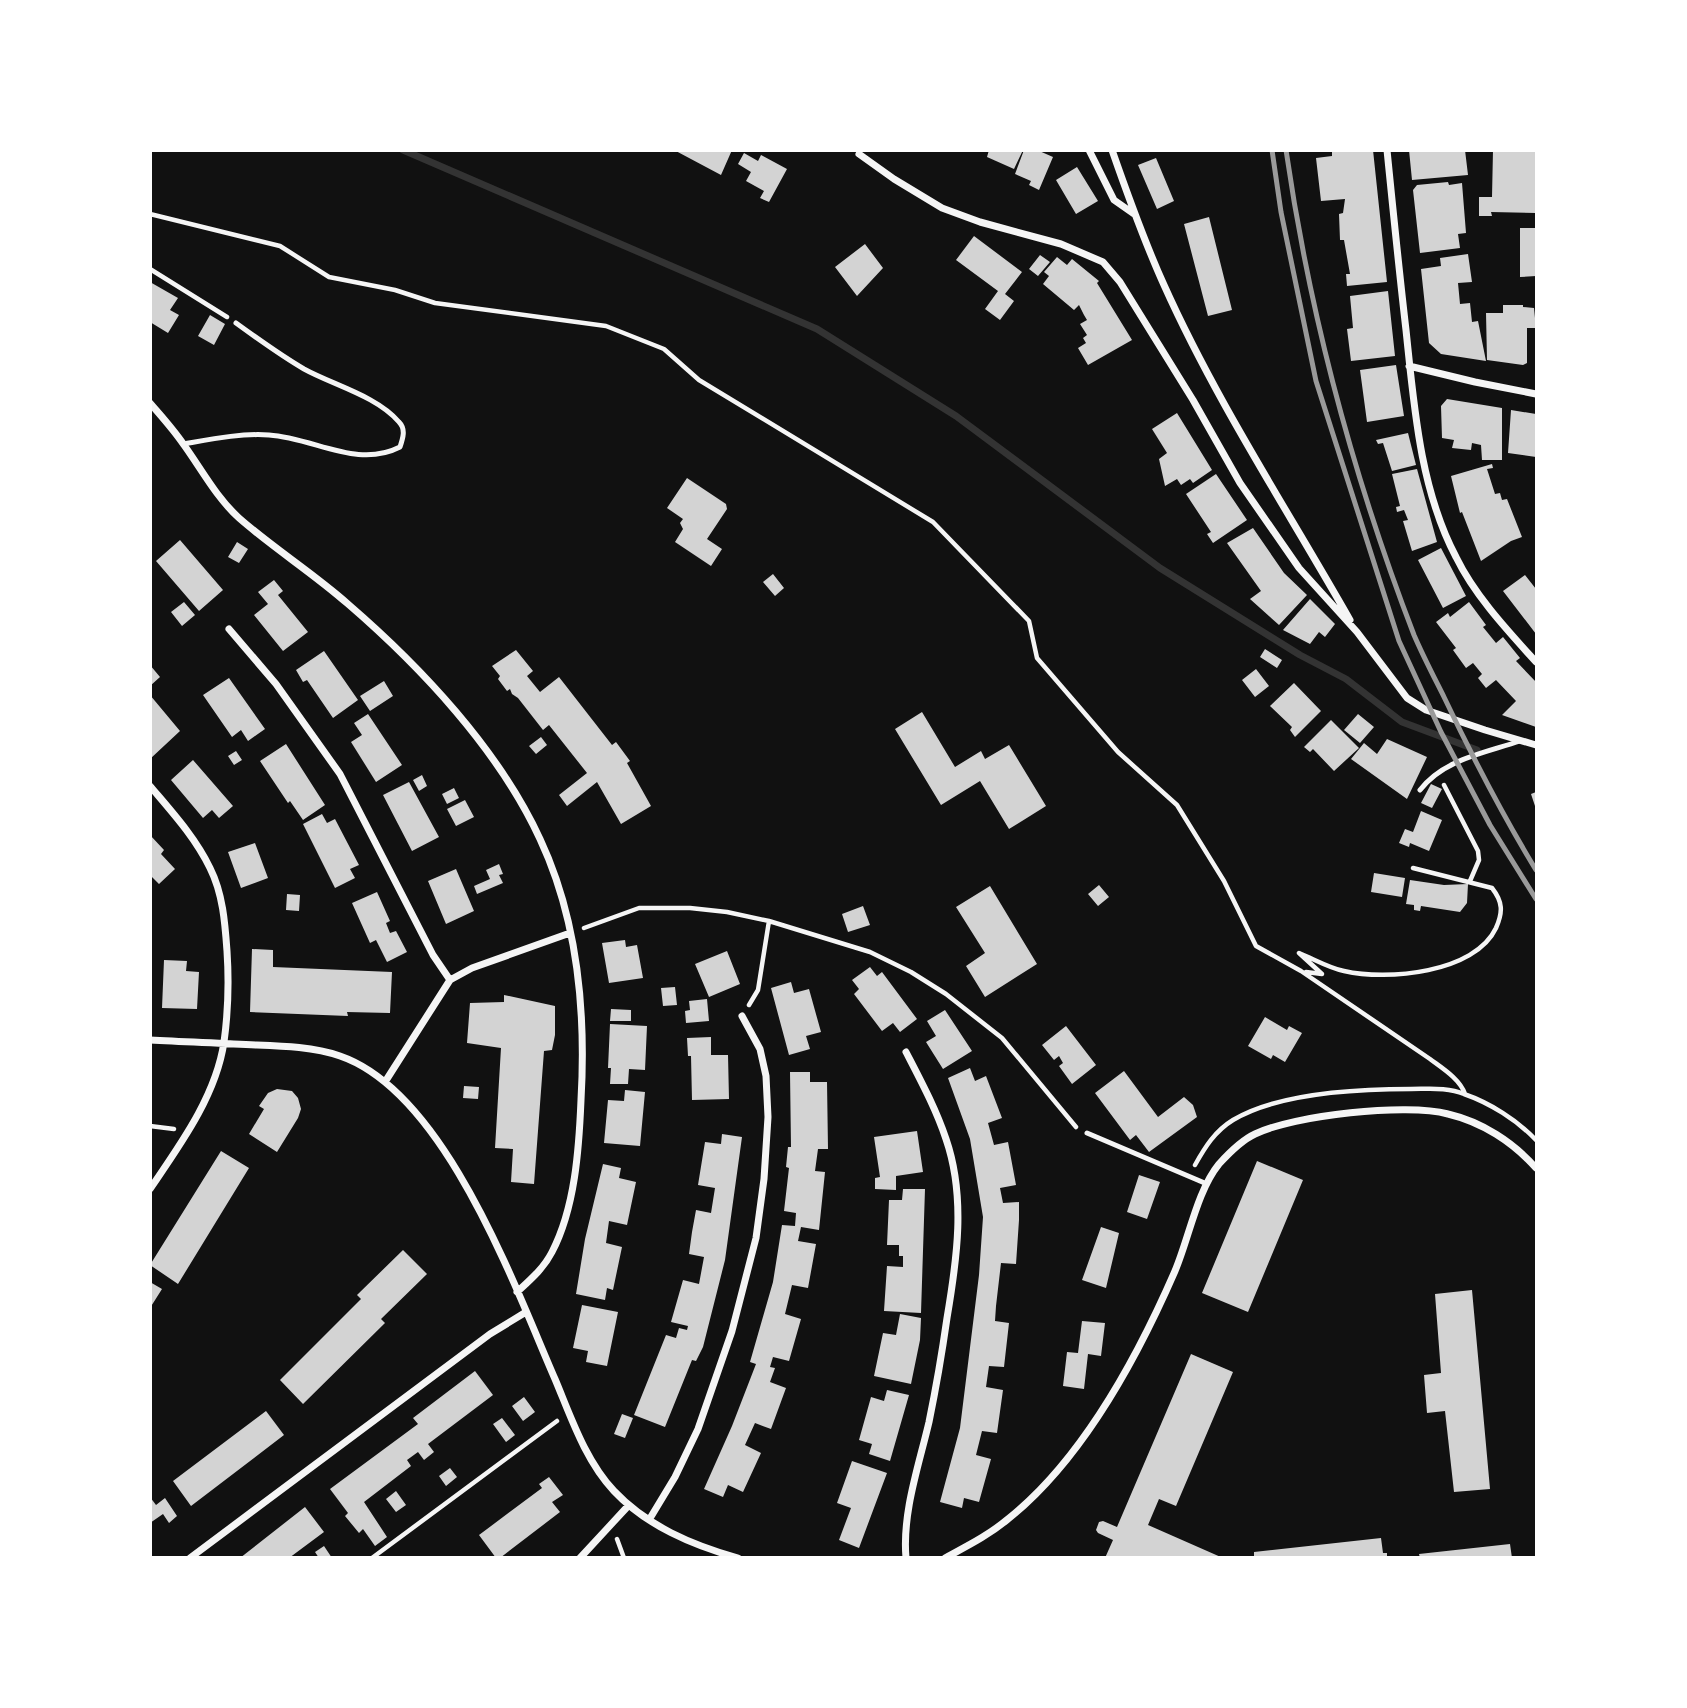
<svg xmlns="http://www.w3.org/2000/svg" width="1687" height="1708" font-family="Figtree,sans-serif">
<rect width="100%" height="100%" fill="#111"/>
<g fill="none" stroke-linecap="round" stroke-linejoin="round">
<path stroke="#333" stroke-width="7" d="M403 150 817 329 956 416 1160 568 1300 655 1346 679 1402 722 1477 750"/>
</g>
<path fill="#d3d3d3" d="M674 150H732L721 175Z
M989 150H1023L1014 169 987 157Z
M1024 150H1037L1053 157 1039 190 1029 185 1031 181 1015 174Z
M1332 150H1373L1387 282 1347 286 1346 274H1350L1344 240H1340L1339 214 1343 213 1345 199 1321 201 1316 158 1332 156Z
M1409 150H1465L1468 175 1412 180Z
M1493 150H1536V213L1491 212 1492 216H1479V197H1492Z
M744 153 758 161 761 155 787 169 769 202 760 198 764 191 746 181 751 172 738 164Z
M1156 158 1174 201 1157 209 1138 165Z
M1077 167 1098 201 1076 214 1056 180Z
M1448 182 1449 185 1462 183 1466 233 1458 234 1460 248 1420 253 1413 190 1417 185Z
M1209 217 1232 310 1208 316 1184 224Z
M1520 228H1536V276L1520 277Z
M974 236 1022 272 1005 294 1014 301 1000 320 985 309 998 291 956 260Z
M865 244 883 268 857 296 835 267Z
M1468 254 1472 282 1458 283 1460 304 1470 303 1472 322 1478 321 1486 361 1441 354 1429 343 1421 269 1441 266 1440 258Z
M1040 255 1050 262 1038 276 1029 269Z
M1057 257 1067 265 1072 259 1099 281 1097 283 1132 340 1088 365 1078 348 1086 343 1083 338 1087 335 1080 324 1087 320 1084 315 1079 305 1074 310 1043 284 1049 276 1044 272Z
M150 282 178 298 170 310 179 315 168 333 150 322Z
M1388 291 1395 356 1351 361 1347 329 1353 328 1350 296Z
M1503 305H1523V307L1534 308 1536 328H1527V363L1523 365 1487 360 1486 313H1503Z
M210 315 225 324 214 345 198 336Z
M1396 365 1404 416 1367 422 1360 370Z
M1447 399 1502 408V460H1482L1481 445 1472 443 1471 450 1452 448 1454 440 1442 438 1441 406Z
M1511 410 1536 414V457L1508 453Z
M1177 413 1212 470 1193 483 1190 479 1181 485 1177 479 1165 486 1159 459 1167 453 1152 429Z
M1408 433 1416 465 1392 471 1383 443 1378 444 1376 440Z
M1492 464 1493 468 1487 469 1495 494 1500 493 1502 500 1507 499 1522 537 1511 541 1481 561 1462 512 1460 513 1451 476Z
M1417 469 1437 542 1412 551 1403 521 1408 520 1404 510 1397 512 1396 507 1400 506 1392 474Z
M1216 474 1247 520 1213 543 1207 534 1211 532 1186 494Z
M687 478 726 504 727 509 707 539 722 549 711 566 675 542 683 529 680 523 683 519 667 508Z
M1253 528 1284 573 1307 595 1279 625 1250 599 1261 591 1227 543Z
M180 540 223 590 199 611 156 561Z
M237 542 248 549 239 563 228 557Z
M1441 548 1466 596 1443 608 1418 560Z
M773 574 784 588 775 596 763 582Z
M1525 575 1536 589V634L1503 591Z
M274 580 283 591 278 595 308 632 283 651 254 615 268 604 258 592Z
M1310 599 1335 624 1325 637 1319 632 1310 644 1283 630Z
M184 602 195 615 182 626 171 612Z
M1469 602 1486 625 1483 627 1496 643 1503 637 1520 658 1516 661 1536 682V727L1502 715 1516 701 1496 680 1486 688 1478 678 1482 674 1473 663 1466 668 1453 650 1456 648 1436 622 1448 613 1450 617Z
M1265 649 1282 660 1277 668 1260 657Z
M516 650 533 671 527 676 540 692 559 677 612 745 616 742 630 761 627 763 651 806 621 824 597 782 567 806 559 795 587 773 549 725 543 730 518 698 512 694 510 689 507 691 498 679 500 676 492 666Z
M324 651 358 700 333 718 307 680 303 682 296 670Z
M150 665 160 677 150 686Z
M1256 669 1269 686 1255 697 1242 680Z
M229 678 265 729 248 741 241 730 232 737 203 695Z
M384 681 393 696 370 711 360 696Z
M1294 683 1321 711 1295 737 1290 730 1292 727 1270 706Z
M150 695 180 731 150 759Z
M922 712 955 767 981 751 985 759 1009 745 1046 806 1009 829 980 781 941 805 895 729Z
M368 714 402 765 376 782 351 742 362 735 354 723Z
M1358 714 1374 727 1360 743 1344 730Z
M1331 720 1359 748 1334 771 1313 749 1310 752 1304 747Z
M541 737 547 745 536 754 529 746Z
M1387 739 1427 757 1407 799 1351 759 1364 743 1377 754Z
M286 744 325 805 303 820 290 801 288 803 260 761Z
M236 751 242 760 234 765 228 756Z
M193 760 233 806 219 818 212 810 203 818 171 780Z
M422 775 427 786 419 791 413 780Z
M409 782 439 837 412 851 383 795Z
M1431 784 1442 789 1432 808 1421 803Z
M454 788 459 798 447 804 442 794Z
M1536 792V809L1531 794Z
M465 800 474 817 456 826 447 809Z
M1421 811 1442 820 1429 851 1410 843 1409 847 1399 843 1405 829 1413 832Z
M322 814 327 823 335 819 359 865 350 869 355 878 335 888 303 824Z
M150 835 164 850 161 854 175 869 159 884 150 875Z
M255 843 268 878 241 888 228 852Z
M499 864 503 874 499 875 503 883 477 894 474 886 490 879 486 870Z
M456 869 474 911 446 924 428 881Z
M1374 873 1405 878 1402 897 1371 892Z
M1410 880 1444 885 1468 884 1467 903 1460 912 1421 906 1420 911 1414 910V905L1406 904Z
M1099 885 1109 897 1098 906 1088 894Z
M990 886 1037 964 985 997 966 966 985 953 956 907Z
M377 892 390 921 386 923 390 933 396 931 407 952 387 962 376 940 370 943 352 903Z
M287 894 300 895 299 911 286 910Z
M863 906 870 925 848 932 842 914Z
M625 940 626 947 637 945 643 978 609 983 602 943Z
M252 949 273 950V967L392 972 390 1013 347 1012 348 1016 250 1012Z
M727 951 740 984 709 997 695 964Z
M164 960 187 961 186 971 199 972 197 1009 162 1008Z
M870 967 877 976 882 972 917 1019 900 1032 893 1023 882 1031 854 994 859 989 852 980Z
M791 982 794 993 809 989 821 1032 806 1036 810 1049 789 1055 771 988Z
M675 987 677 1005 663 1006 661 988Z
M504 995 555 1006V1035L552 1050 544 1051 534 1184 511 1182 513 1149 495 1148 501 1048 467 1043 470 1003 504 1002Z
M707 999 709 1021 686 1023 685 1011 690 1010 689 1001Z
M611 1009 631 1010V1021H610Z
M945 1010 972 1051 943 1069 926 1042 936 1036 927 1021Z
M1265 1017 1287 1030 1289 1026 1302 1033 1285 1062 1273 1055 1271 1059 1248 1046Z
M610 1024 647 1026 645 1070 629 1069 628 1084H610L611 1068H608Z
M1066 1026 1096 1065 1072 1084 1059 1066 1063 1063 1059 1056 1054 1060 1042 1045Z
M711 1037V1055H728L729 1099 692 1100 691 1056H688L687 1038Z
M970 1068 975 1081 986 1076 1002 1118 988 1123 994 1145 1008 1142 1016 1185 1000 1188 1003 1203 1019 1202V1220L1016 1264 1001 1263 996 1306 995 1321 1009 1323 1004 1367 989 1366 986 1387 1003 1390 997 1433 982 1431 976 1455 991 1459 979 1502 964 1498 962 1508 940 1502 960 1428 979 1275 983 1217 970 1139 948 1078Z
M1124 1071 1158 1117 1184 1097 1193 1105 1197 1117 1149 1152 1136 1135 1130 1140 1095 1093Z
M790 1072H810V1082H827L828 1149H818L815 1171 825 1172 819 1230 801 1227 798 1241 816 1244 808 1288 792 1285 785 1314 801 1319 789 1361 773 1357 770 1367 775 1368 770 1382 786 1388 771 1429 755 1423 745 1445 761 1453 743 1492 728 1485 723 1497 704 1489 732 1426 756 1364 750 1362 773 1282 782 1225 795 1226 796 1213 784 1211 789 1168 786 1167 788 1147H791Z
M464 1086 479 1087 478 1099 463 1098Z
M277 1089 292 1091 298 1098 301 1109 298 1118 277 1152 249 1134 264 1109 259 1106 268 1093Z
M625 1090 645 1092 640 1146 604 1143 608 1100 624 1101Z
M917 1131 923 1172 896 1176V1190L875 1189V1178L880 1177 874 1137Z
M722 1134 742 1137 725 1260 703 1347 696 1361 692 1360 665 1427 634 1415 666 1335 676 1338 679 1328 687 1330 688 1326 671 1322 683 1280 699 1284 704 1257 689 1254 692 1232 696 1210 711 1213 715 1188 698 1185 705 1142 721 1144Z
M221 1151 249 1168 178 1284 150 1265Z
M1257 1161 1303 1180 1248 1312 1202 1293Z
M603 1164 621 1168 619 1178 636 1182 627 1225 609 1221 606 1243 622 1247 613 1290 607 1288 605 1300 576 1294 585 1239Z
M1139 1175 1160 1182 1147 1219 1127 1212Z
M903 1189H925L921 1313 884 1311 887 1266 903 1267V1256H899V1245H887L889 1200H902Z
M1101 1227 1119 1233 1106 1288 1082 1280Z
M403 1250 427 1274 381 1319 385 1323 303 1404 280 1380 361 1299 357 1295Z
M150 1282 162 1289 150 1308Z
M1472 1290 1490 1489 1454 1492 1445 1411 1427 1413 1424 1375 1441 1373 1435 1294Z
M582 1305 618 1312 607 1366 586 1362 588 1351 573 1348Z
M900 1314 921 1318 920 1340 911 1384 874 1376 883 1333 896 1335Z
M1082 1321 1105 1323 1101 1356 1088 1354 1084 1389 1063 1386 1067 1352 1078 1353Z
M1191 1354 1233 1372 1176 1506 1159 1499 1148 1525 1223 1558H1105L1113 1540 1098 1533 1096 1530 1099 1522 1103 1521 1117 1527Z
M475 1371 493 1395 428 1444 434 1452 424 1460 418 1452 407 1460 411 1466 364 1502 387 1537 375 1546 363 1529 359 1533 345 1516 348 1513 330 1489 418 1424 413 1418Z
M887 1390 909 1395 890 1461 869 1454 872 1444 859 1440 871 1397 884 1401Z
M524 1397 535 1412 523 1421 512 1406Z
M266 1411 284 1435 191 1506 173 1481Z
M622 1414 633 1418 625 1438 614 1434Z
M502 1418 515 1435 506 1442 493 1424Z
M852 1461 887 1473 859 1548 839 1540 851 1508 837 1503Z
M450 1468 457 1477 446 1486 439 1476Z
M549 1477 563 1495 552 1502 560 1512 500 1558H496L479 1535 542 1488 539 1484Z
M396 1491 406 1505 396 1512 386 1499Z
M150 1497 156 1505 165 1498 177 1516 169 1523 163 1514 150 1523Z
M305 1507 324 1532 289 1558H240Z
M1381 1538 1383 1553H1387V1558H1254V1552Z
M1510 1544 1512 1558H1420L1419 1554Z
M324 1546 332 1558H319L315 1552Z"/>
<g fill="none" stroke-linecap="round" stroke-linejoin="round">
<path stroke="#f5f5f5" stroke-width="4.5" d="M150 214 280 246 329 277 395 290 435 303 606 326 664 349 699 380 933 522 1029 621 1037 658 1118 752 1177 805 1224 881 1256 946 1301 971 1430 1059C1442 1068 1460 1079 1465 1094
M150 269 227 317
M1444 785 1478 851 1479 860 1470 881
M584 928 639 908H690L727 912 769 921 870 952 911 972 946 994 1002 1038 1076 1127
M1306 972 1322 974 1299 953C1314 959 1329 968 1344 971 1387 981 1475 973 1496 928 1503 912 1503 902 1492 888L1413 868
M749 1005 758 990 769 921
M150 1126 174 1129
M1195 1165C1205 1147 1215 1131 1233 1120 1278 1093 1359 1089 1411 1089 1429 1089 1448 1087 1464 1094 1490 1103 1517 1120 1536 1140
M617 1539 624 1558
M372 1558 557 1421"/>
<path stroke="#f5f5f5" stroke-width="5" d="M184 444C212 439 241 433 269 435 315 438 357 469 400 447 403 438 406 429 399 422 377 396 333 385 304 369 280 355 258 339 236 323
M1420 790C1444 759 1485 753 1520 741
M1087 1133 1207 1184"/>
<path stroke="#f5f5f5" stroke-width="7" d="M1089 150 1114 200 1134 214
M1112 150C1128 196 1144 241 1164 285 1216 401 1287 509 1350 620
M1387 150C1393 210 1399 270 1406 330 1414 406 1420 489 1456 557 1475 596 1508 631 1536 662
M859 154 894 179 942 208 980 222 1061 244 1103 262 1120 282 1193 400 1240 483 1299 568 1357 632 1407 698 1426 710 1485 730 1536 745
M1409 366 1475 382 1536 394
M150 403C162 417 174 430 184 445 202 470 216 497 239 518 273 548 313 573 348 604 421 667 499 750 540 839 578 920 586 1013 581 1100 579 1149 575 1208 552 1252 544 1268 530 1280 517 1292
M229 629 276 684 340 774 433 955 450 980
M150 786C172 812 195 837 210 868 223 894 225 923 227 951 229 981 228 1013 224 1042 216 1096 180 1145 150 1189
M150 1040C186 1042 221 1043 256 1045 284 1046 314 1047 340 1056 445 1092 514 1285 555 1379 571 1417 585 1460 614 1491 647 1526 692 1545 738 1558
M385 1082 450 980 472 968 570 933
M649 1520 675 1477 698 1429 732 1331 756 1238 764 1179 768 1117 766 1076 760 1049 742 1016
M190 1558 490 1334 526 1312
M580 1558 629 1505
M906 1558C902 1513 919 1465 929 1422 936 1388 942 1353 947 1318 957 1259 966 1197 946 1139 936 1109 921 1081 906 1052
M945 1558C967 1546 989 1535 1008 1519 1082 1460 1138 1356 1175 1271 1189 1238 1197 1191 1219 1164 1229 1153 1242 1140 1255 1134 1294 1115 1406 1103 1448 1114 1482 1122 1513 1142 1536 1168"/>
<path stroke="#9a9a9a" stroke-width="5" d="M1272 150 1281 212 1316 381 1399 641 1441 732 1490 825 1536 899
M1286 150C1310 316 1354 479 1414 635 1423 656 1434 677 1444 697 1472 756 1502 814 1536 870"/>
</g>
<rect width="1687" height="1708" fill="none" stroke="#ffffff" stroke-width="304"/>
</svg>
